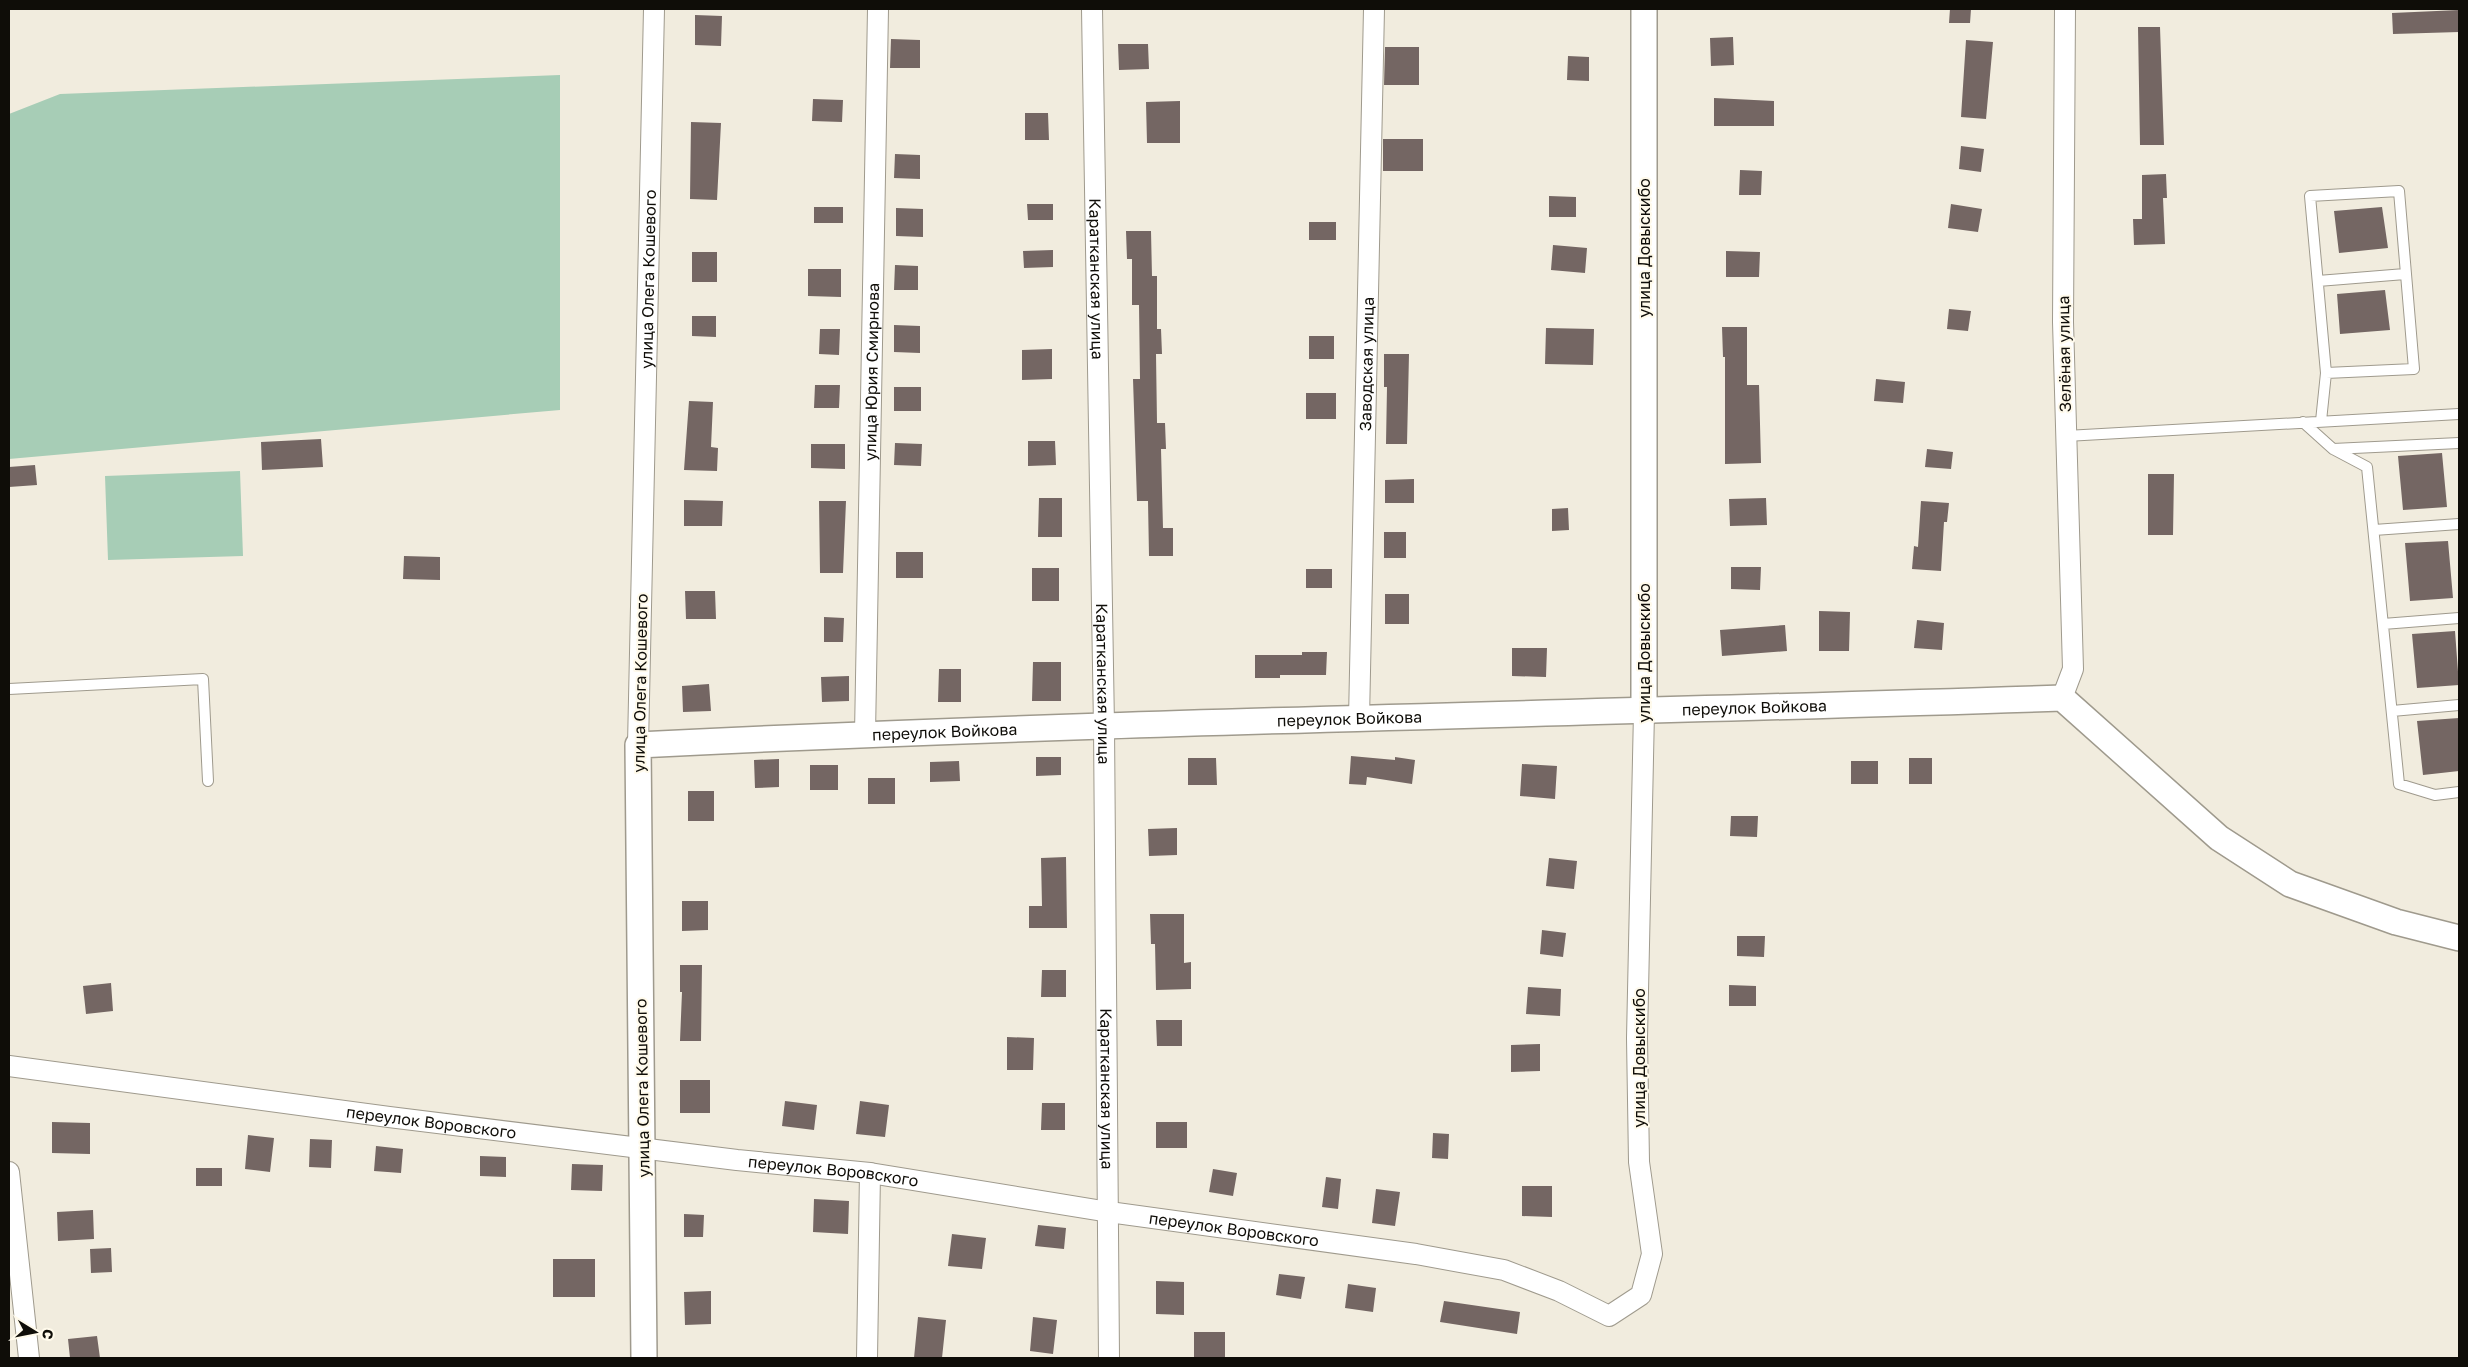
<svg xmlns="http://www.w3.org/2000/svg" width="2468" height="1367" font-family="'Golos Text',sans-serif">
<rect width="100%" height="100%" fill="#f1ecde"/>
<path fill="#a7cdb6" d="M560 75V410L9 459V114L60 94Z
M240 471 243 556 108 560 105 476Z"/>
<path fill="#746663" d="M1950 9H1971L1970 23H1949Z
M2459 10V32L2393 34 2392 13Z
M695 15 722 16 721 46 695 45Z
M2138 27H2160L2164 145H2140Z
M1733 37 1734 65 1711 66 1710 38Z
M891 39 920 40V68H890Z
M1966 40 1993 42 1986 119 1961 117Z
M1118 44H1148L1149 69 1119 70Z
M1385 47H1419V85H1384Z
M1568 56 1589 57V81L1567 80Z
M1714 98 1774 101V126H1714Z
M813 99 843 100 842 122 812 121Z
M1180 101V143H1147L1146 102Z
M1025 113H1048L1049 140H1025Z
M691 122 721 123 717 200 690 199Z
M1383 139H1423V171H1383Z
M1961 146 1984 149 1981 172 1959 169Z
M895 154 920 155V179L894 178Z
M1740 170 1762 171 1761 195H1739Z
M2166 174 2167 198H2163L2165 244 2134 245 2133 219H2142V175Z
M1549 196 1576 197V217H1549Z
M1027 204H1053V220H1028Z
M1951 204 1982 209 1978 232 1948 228Z
M814 207H843V223H814Z
M2382 207 2388 248 2339 253 2334 211Z
M896 208 923 209V237L896 236Z
M1309 222H1336V240H1309Z
M1126 231H1151L1152 276H1157V329H1161L1162 354H1156L1157 423H1165L1166 449H1161L1163 528H1173V556H1149L1148 501H1137L1133 379H1140L1139 305H1132V259H1127Z
M1553 245 1587 248 1585 273 1551 270Z
M1053 250V267L1024 268 1023 251Z
M1726 251 1760 252 1759 277H1726Z
M692 252H717V282H692Z
M895 265 918 266V290H894Z
M808 269H841V297L808 296Z
M2385 290 2390 330 2340 334 2337 294Z
M1949 309 1971 311 1968 331 1947 329Z
M692 316H716V337L692 336Z
M894 325 920 326V353L894 352Z
M1722 327H1747V385H1759L1761 463 1725 464V357H1723Z
M1546 328 1594 329 1593 365 1545 364Z
M820 329H840L839 355 819 354Z
M1309 336H1334V359H1309Z
M1052 349V379L1022 380V350Z
M1384 354H1409L1407 444H1386L1387 387H1384Z
M1876 379 1905 382 1903 403 1874 401Z
M815 385H840L839 408H814Z
M894 387H921V411H894Z
M1306 393H1336V419H1306Z
M689 401 713 402 711 447 718 448 717 471 684 470Z
M321 439 323 467 262 470 261 442Z
M1028 441H1055L1056 465 1028 466Z
M895 443 922 444 921 466 894 465Z
M811 444H845V469L811 468Z
M1927 449 1953 452 1951 469 1925 467Z
M2442 453 2447 507 2403 510 2398 456Z
M35 465 37 485 9 487V467Z
M2148 474H2174L2173 535H2148Z
M1414 479V503H1385V480Z
M1039 498H1062V537H1038Z
M1766 498 1767 525 1730 526 1729 499Z
M684 500 723 501 722 526H684Z
M819 501H846L843 573H820Z
M1921 501 1949 503 1947 522H1944L1941 571 1912 569 1914 546 1918 547Z
M1568 508 1569 530 1552 531V509Z
M1384 532H1406V558H1384Z
M2448 541 2453 598 2410 601 2405 543Z
M896 552H923V578H896Z
M404 556 440 557V580L403 579Z
M1731 567H1761L1760 590 1731 589Z
M1032 568H1059V601H1032Z
M1306 569H1332V588H1306Z
M685 591H715L716 619H686Z
M1385 594H1409V624H1385Z
M1819 611 1850 612 1849 651H1819Z
M824 617 844 618 843 642H824Z
M1917 620 1944 623 1942 650 1914 648Z
M1785 625 1787 651 1722 656 1720 630Z
M2455 631 2459 685 2417 688 2412 634Z
M1512 648H1547L1546 677 1512 676Z
M1302 652H1327L1326 675H1280V678H1255V655H1302Z
M1033 662H1061V701H1032Z
M939 669H961V702H938Z
M849 676V701L822 702 821 677Z
M709 684 711 711 683 712 682 686Z
M2459 718V771L2423 775 2417 721Z
M1351 756 1395 760V757L1415 760 1412 784 1367 777 1366 785 1349 784Z
M1036 757H1061V775L1036 776Z
M1188 758H1216L1217 785H1188Z
M1909 758H1932V784H1909Z
M779 759V787L755 788 754 760Z
M959 761 960 781 930 782V762Z
M1851 761H1878V784H1851Z
M1522 764 1557 766 1555 799 1520 796Z
M810 765H838V790H810Z
M868 778H895V804H868Z
M688 791H714V821H688Z
M1731 816H1758L1757 837 1730 836Z
M1177 828V855L1149 856 1148 829Z
M1066 857 1067 928H1029V906H1042L1041 858Z
M1549 858 1577 861 1574 889 1546 886Z
M682 901H708V930L682 931Z
M1150 914H1184V963L1191 962V989L1156 990 1155 944H1151Z
M1542 930 1566 933 1563 957 1540 954Z
M1737 936H1765L1764 957 1737 956Z
M680 965H702L701 1041H680L682 992H680Z
M1042 970H1066V997H1041Z
M111 983 113 1011 86 1014 83 986Z
M1729 985 1756 986V1006H1729Z
M1528 987 1561 989 1560 1016 1526 1014Z
M1156 1020H1182V1046H1157Z
M1007 1037 1034 1038 1033 1070H1007Z
M1540 1044V1071L1511 1072V1045Z
M680 1080H710V1113H680Z
M785 1101 817 1105 814 1130 782 1126Z
M860 1101 889 1105 885 1137 856 1134Z
M1042 1103H1065V1130H1041Z
M52 1122 90 1123V1154L52 1153Z
M1156 1122H1187V1148H1156Z
M1433 1133 1449 1134 1448 1159 1432 1158Z
M248 1135 274 1138 270 1172 245 1169Z
M310 1139 332 1140 331 1168 309 1167Z
M376 1146 403 1149 401 1173 374 1171Z
M480 1156 506 1157V1177L480 1176Z
M572 1164 603 1165 602 1191 571 1190Z
M196 1168H222V1186H196Z
M1213 1169 1237 1173 1233 1196 1209 1192Z
M1326 1177 1341 1179 1338 1209 1322 1207Z
M1522 1186H1552V1217L1522 1216Z
M1376 1189 1400 1192 1395 1226 1372 1223Z
M814 1199 849 1201 848 1234 813 1232Z
M93 1210 94 1239 58 1241 57 1212Z
M684 1214 704 1215 703 1237H684Z
M1038 1225 1066 1228 1064 1249 1035 1246Z
M952 1234 986 1238 982 1269 948 1266Z
M111 1248 112 1272 91 1273 90 1249Z
M553 1259H595V1297H553Z
M1279 1274 1305 1277 1301 1299 1276 1295Z
M1156 1281 1184 1282V1315L1156 1314Z
M1348 1284 1376 1288 1373 1312 1345 1308Z
M711 1291V1324L685 1325 684 1292Z
M1444 1301 1520 1312 1517 1334 1440 1322Z
M918 1317 946 1320 942 1358H914Z
M1033 1317 1057 1320 1053 1354 1030 1351Z
M1194 1332H1225V1358H1194Z
M97 1336 100 1358H70L68 1339Z"/>
<g fill="none" stroke-linecap="round" stroke-linejoin="round">
<g stroke="#9f9a8d" stroke-width="12">
<path id="service" d="M2318 281 2405 274
M2321 421 2326 373 2310 196 2399 191 2414 369 2326 373
M2303 422 2333 449 2367 467 2399 784 2435 795 2459 792
M2066 436 2459 414
M2333 449 2459 443
M2374 530 2459 524
M2383 624 2459 618
M9 689 203 679 208 781
M2392 711 2459 705"/>
</g>
<g stroke="#9f9a8d" stroke-width="22">
<g id="minor">
<path id="s1" d="M1092 9 1104 726 1109 1358"/>
<path d="M2062 698 2073 669 2063 322 2065 9"/>
<path id="s2" d="M1359 719 1374 9"/>
<path id="s3" d="M865 734 878 9"/>
<path id="s4" d="M638 745 654 9"/>
<path id="s5" d="M9 1066 389 1117 737 1160 870 1173 1109 1212 1416 1254 1504 1270 1559 1291 1609 1316 1641 1295 1652 1254 1639 1162 1637 1038 1644 712"/>
<path d="M9 1172 29 1358"/>
<path d="M867 1358 870 1173"/>
</g>
</g>
<g stroke="#9f9a8d" stroke-width="28">
<g id="tertiary">
<path d="M1644 712V9"/>
<path id="s6" d="M644 1358 638 745C1112 721 1588 714 2062 698L2219 838 2290 884 2396 922 2459 938"/>
</g>
</g>
<use href="#service" stroke="#fff" stroke-width="10"/>
<use href="#minor" stroke="#fff" stroke-width="20"/>
<use href="#tertiary" stroke="#fff" stroke-width="25"/>
</g>
<g text-anchor="middle" stroke-width="4" stroke-linejoin="round" paint-order="stroke">
<g font-size="16" fill="#0f0d08" stroke="#fffaeb">
<text transform="translate(1644 248) rotate(-90)" y="6">улица Довыскибо</text>
<text dy="6" stroke="none"><textPath href="#s4" startOffset="466">улица Олега Кошевого</textPath></text>
<text dy="6" stroke="none"><textPath href="#s1" startOffset="270">Каратканская улица</textPath></text>
<text transform="translate(2064 354) rotate(-91)" y="6">Зелёная улица</text>
<text dy="6" stroke="none"><textPath href="#s2" startOffset="355">Заводская улица</textPath></text>
<text dy="6" stroke="none"><textPath href="#s3" startOffset="362">улица Юрия Смирнова</textPath></text>
<text transform="translate(1644 653) rotate(-90)" y="6">улица Довыскибо</text>
<text transform="translate(640 683) rotate(-89)" y="6">улица Олега Кошевого</text>
<text dy="6" stroke="none"><textPath href="#s1" startOffset="675">Каратканская улица</textPath></text>
<text dy="6" stroke="none"><textPath href="#s6" startOffset="1730">переулок Войкова</textPath></text>
<text dy="6" stroke="none"><textPath href="#s6" startOffset="1325">переулок Войкова</textPath></text>
<text dy="6" stroke="none"><textPath href="#s6" startOffset="920">переулок Войкова</textPath></text>
<text transform="translate(1639 1058) rotate(-90)" y="6">улица Довыскибо</text>
<text transform="translate(642 1088) rotate(-91)" y="6">улица Олега Кошевого</text>
<text dy="6" stroke="none"><textPath href="#s1" startOffset="1080">Каратканская улица</textPath></text>
<text dy="6" stroke="none"><textPath href="#s5" startOffset="426">переулок Воровского</textPath></text>
<text dy="6" stroke="none"><textPath href="#s5" startOffset="831">переулок Воровского</textPath></text>
<text dy="6" stroke="none"><textPath href="#s5" startOffset="1236">переулок Воровского</textPath></text>
</g>
</g>
<rect width="2468" height="1367" fill="none" stroke="#0f0d08" stroke-width="20"/>
<g transform="translate(35 1332) rotate(100)" stroke="#fffaeb" stroke-width="4" paint-order="stroke">
<path d="M0-4L9 19L0 12L-9 19Z" fill="#0f0d08"/>
<text y="-8" font-size="14" font-weight="bold" text-anchor="middle" fill="#0f0d08">С</text>
</g>
</svg>
